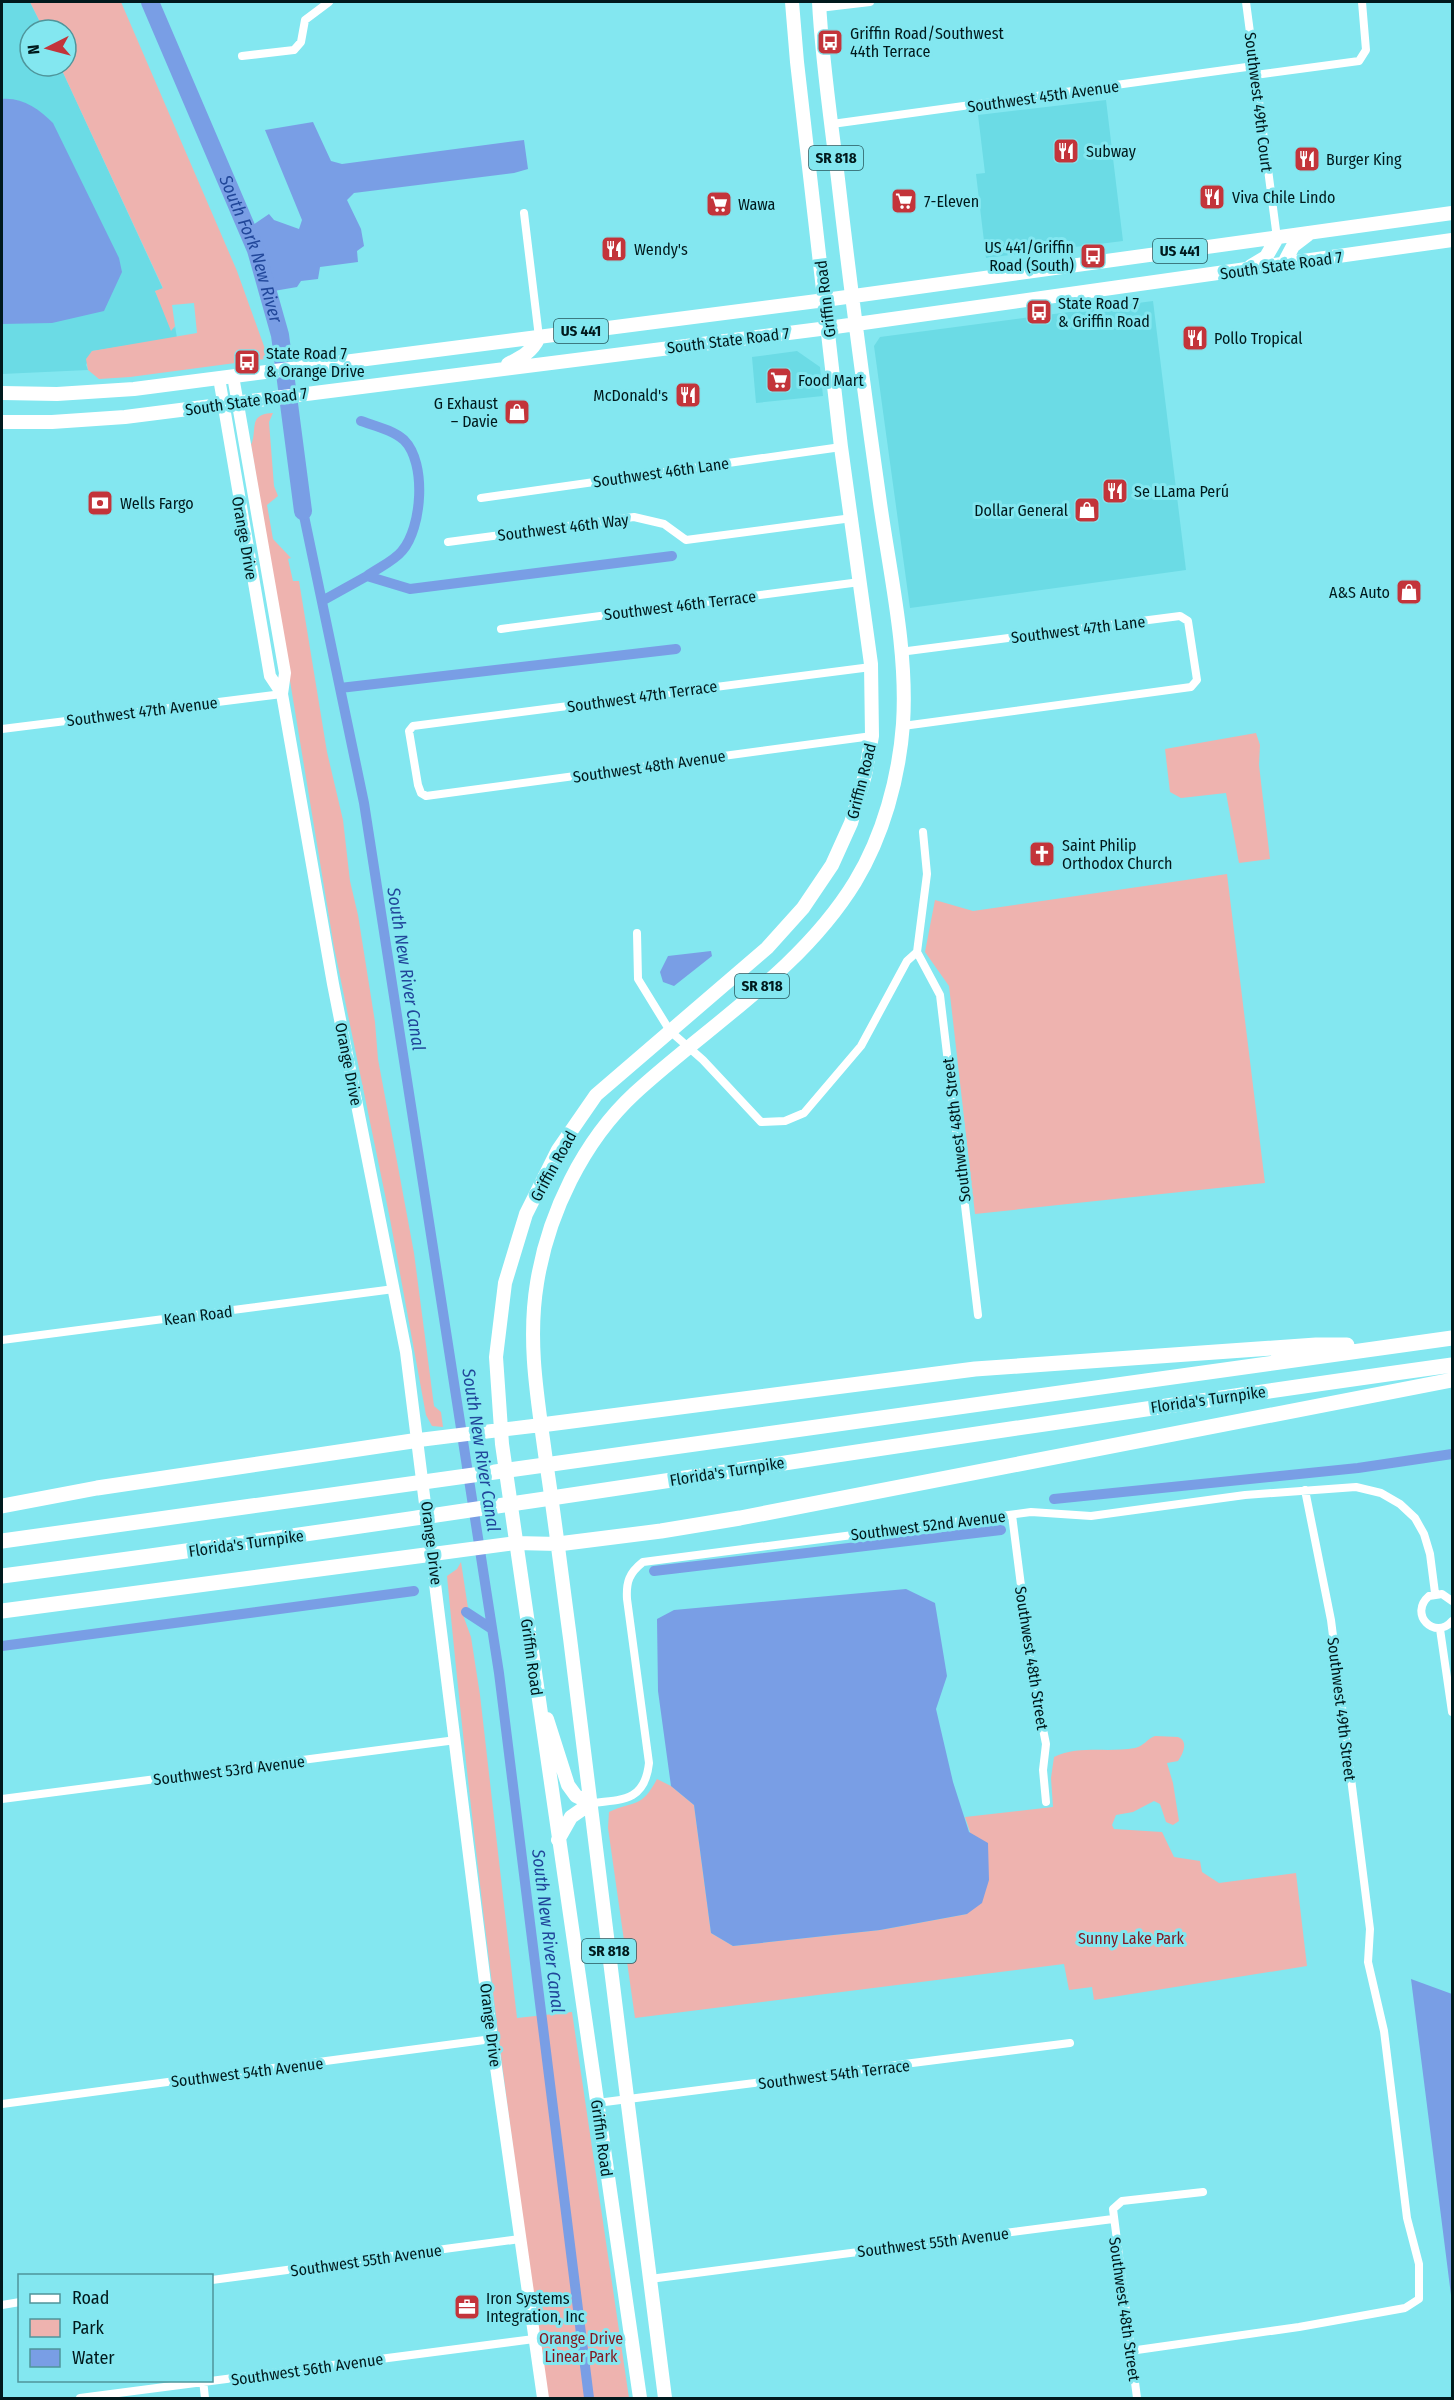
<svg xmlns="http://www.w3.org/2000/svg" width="1454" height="2400" font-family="'Fira Sans Condensed',sans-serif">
<rect width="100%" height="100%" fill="#83e7f0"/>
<path fill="#6bdbe5" d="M2 2H30L44 30H30V66H60L163 289 155 291 174 329 175 326 177 338 92 351 86 365 88 370 2 374Z
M1106 100 1123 241 986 258 976 174 985 173 978 115Z
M1153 301 1186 570 910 608 874 346 880 337Z
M797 351 820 367 823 396 756 403 752 357Z"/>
<path fill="#eeb3af" d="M30 2H121L237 271 265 349V359L130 377 99 379 88 370 86 359 92 351 197 333 194 303 172 305 175 326 171 331 155 291 163 288 60 66H66V30H44Z
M273 413 269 422 274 486 278 496 267 505 273 539 291 558 288 559 293 581H299L327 752 343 820 350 881 358 915 375 1022 378 1059 414 1253 434 1406 441 1412 443 1427 432 1426 426 1415 390 1219 334 947 251 445C258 430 247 414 273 413Z
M1256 733 1260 745 1259 765 1270 859 1239 863 1226 793 1181 798 1170 792 1165 749Z
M1227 874 1265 1183 975 1214 949 986 925 952 935 900 973 911Z
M461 1562 468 1608 463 1615 471 1637 480 1695 517 2018 572 2012 629 2398H547C509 2125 473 1851 447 1576L457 1569Z
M1155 1736 1178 1737C1189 1741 1183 1754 1178 1761L1167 1763 1173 1783 1179 1821 1173 1825 1166 1822 1160 1804 1154 1801 1133 1812 1116 1815 1112 1825 1114 1829 1162 1832 1174 1857 1200 1861 1202 1872 1219 1883 1296 1873 1307 1966 1094 2000 1092 1987 1069 1990 1064 1964 635 2018 608 1828 609 1812C635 1800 641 1809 657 1779L671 1786 694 1805 711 1933 733 1946 880 1930 967 1914 970 1832 965 1817 1053 1807 1051 1778 1054 1757C1079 1745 1108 1753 1135 1748 1144 1746 1147 1739 1155 1736Z"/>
<path fill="#799ee5" d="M2 99C22 97 39 109 53 123L119 258 122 272 104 311 52 323 2 324Z
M313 122 331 161 342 164 524 140 528 169 514 173 354 193 347 200 361 229 364 246 357 251 358 262 320 267 318 279 301 281 297 287 268 292 256 250 253 225 269 214 274 220 299 229 302 220 265 130Z
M711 951 712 956 674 986 663 982 660 972 668 956Z
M906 1589 935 1603 947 1676 936 1709 953 1782 969 1832 988 1843 989 1880 982 1903 967 1914 880 1930 733 1946 711 1933 694 1805 671 1786 658 1691 657 1619 674 1610Z
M1411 1979 1452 1994V2303Z"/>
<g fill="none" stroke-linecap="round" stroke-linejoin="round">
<path stroke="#799ee5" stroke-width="10" d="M361 421C375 426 393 430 404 440 427 463 422 528 402 551 394 561 378 568 367 576
M303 511 364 803 499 1673 589 2398
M322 601 367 576 410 589 672 556
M340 688 676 649
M1054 1499 1358 1468 1452 1454
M654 1571 1001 1530
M466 1612 492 1629
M2 1646 414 1591"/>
<path stroke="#799ee5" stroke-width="18" id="s1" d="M150 2 256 250 280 335 303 511"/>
<path stroke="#fff" stroke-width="8" d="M1246 2 1277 238
M819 8 870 2
M242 56 294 50 301 42 305 20 329 2
M1255 75 1359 61 1366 50 1362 2
M832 124 1254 66
M524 213 539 337
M481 498 841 447
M448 542 634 517 664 524 686 540 852 518
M501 629 860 582
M900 652 1180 616 1188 621 1197 680 1191 687 903 726
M871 667 413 726 409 731 418 785 421 793 426 796 872 736
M2 729 282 694
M923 832 927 874 917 952 940 995 978 1315
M637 933 638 979 670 1031 703 1060 761 1122 785 1121 804 1113 861 1046 907 961 917 952
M2 1340 394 1289
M1012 1515 1033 1680 1046 1744 1043 1770 1046 1802
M1452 1601 1442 1594 1429 1596C1408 1614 1435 1641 1452 1621
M1440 1629 1452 1712
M2 1799 456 1740
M591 1803C623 1800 645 1801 649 1763L627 1599C626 1582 629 1573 643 1562L1031 1512 1091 1516 1245 1495 1356 1487 1381 1493 1400 1504 1415 1518 1424 1534 1430 1554 1435 1593
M597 2103 1070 2043
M2 2104 492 2039
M650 2279 1113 2219
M212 2280 520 2239
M2 2305 20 2302
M1130 2351 1299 2327 1405 2308 1419 2299V2264L1407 2218 1384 2031 1368 1962 1370 1929 1331 1620 1305 1490
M203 2380 205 2398
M80 2398 534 2339
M1137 2398 1113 2209 1122 2201 1203 2192"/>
<path stroke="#fff" stroke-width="12" d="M233 376 285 673 282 694 333 984 406 1352 492 2039 543 2398
M219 378 270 676 282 694"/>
<path stroke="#fff" stroke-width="14" d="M1283 265 1293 246 1310 233
M1251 266 1266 257 1277 238
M508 364C522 357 532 352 539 337
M2 393 57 394 134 389 825 300 1452 213
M2 422H52L125 417 828 328 1452 240
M419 1440 541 1425
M433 1554 516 1543 558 1544
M547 1719 568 1785 576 1796 591 1803
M558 1840 571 1817 591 1803
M640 2398 502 1444 496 1357 505 1283 526 1214 558 1150 596 1095 767 948 803 908 832 865 851 823 865 775 872 736 871 664 841 447 797 62 792 2
M665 2398C632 2145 602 1891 570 1638 562 1579 555 1520 546 1461 538 1401 527 1343 537 1283 548 1214 583 1141 635 1093 709 1025 801 970 855 882 883 836 899 778 903 724 908 649 889 570 879 496 864 390 850 285 838 179 831 120 822 61 819 2"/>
<path stroke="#fff" stroke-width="15" d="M541 1425 975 1369 1316 1345H1347
M2 1506 97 1488 419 1440
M2 1541 1452 1338
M558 1544 661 1531 740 1518 1452 1380
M2 1576C486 1512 968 1432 1452 1365
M2 1611 433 1554"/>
</g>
<defs>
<g id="bus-square" transform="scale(1.35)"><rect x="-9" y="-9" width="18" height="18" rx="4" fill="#c3343a" stroke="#83e7f0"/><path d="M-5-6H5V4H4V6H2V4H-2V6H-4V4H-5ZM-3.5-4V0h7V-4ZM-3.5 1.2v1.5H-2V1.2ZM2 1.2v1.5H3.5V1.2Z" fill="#fff"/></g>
<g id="restaurant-square" transform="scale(1.35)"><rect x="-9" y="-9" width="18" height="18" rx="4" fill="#c3343a" stroke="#83e7f0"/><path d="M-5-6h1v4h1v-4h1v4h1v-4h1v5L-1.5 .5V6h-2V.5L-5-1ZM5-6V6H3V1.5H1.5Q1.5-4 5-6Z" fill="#fff"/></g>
<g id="supermarket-square" transform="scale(1.35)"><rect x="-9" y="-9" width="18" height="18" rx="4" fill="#c3343a" stroke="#83e7f0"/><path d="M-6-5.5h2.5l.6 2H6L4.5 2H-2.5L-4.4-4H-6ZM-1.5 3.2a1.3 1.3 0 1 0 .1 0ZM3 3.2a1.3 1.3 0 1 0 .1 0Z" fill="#fff"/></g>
<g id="shop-square" transform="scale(1.35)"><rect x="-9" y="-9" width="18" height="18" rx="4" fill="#c3343a" stroke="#83e7f0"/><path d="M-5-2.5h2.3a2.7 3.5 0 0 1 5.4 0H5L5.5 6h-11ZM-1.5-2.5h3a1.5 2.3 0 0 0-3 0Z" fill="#fff"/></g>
<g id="bank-square" transform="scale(1.35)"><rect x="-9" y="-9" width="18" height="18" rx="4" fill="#c3343a" stroke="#83e7f0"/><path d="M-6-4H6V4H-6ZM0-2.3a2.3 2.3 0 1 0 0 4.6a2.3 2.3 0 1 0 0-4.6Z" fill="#fff"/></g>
<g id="church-square" transform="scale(1.35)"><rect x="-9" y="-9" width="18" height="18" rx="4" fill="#c3343a" stroke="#83e7f0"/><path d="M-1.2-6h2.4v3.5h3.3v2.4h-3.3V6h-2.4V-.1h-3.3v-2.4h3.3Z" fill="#fff"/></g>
<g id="office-square" transform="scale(1.35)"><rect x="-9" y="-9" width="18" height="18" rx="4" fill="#c3343a" stroke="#83e7f0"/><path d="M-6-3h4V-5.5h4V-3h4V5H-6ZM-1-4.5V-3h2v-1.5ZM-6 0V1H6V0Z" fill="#fff"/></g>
</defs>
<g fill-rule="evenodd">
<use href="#bus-square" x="830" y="42"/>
<use href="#restaurant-square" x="1066" y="151"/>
<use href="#restaurant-square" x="1307" y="159"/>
<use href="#restaurant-square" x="1212" y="197"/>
<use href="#supermarket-square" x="904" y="201"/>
<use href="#supermarket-square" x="719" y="204"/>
<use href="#restaurant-square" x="614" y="249"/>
<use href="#bus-square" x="1093" y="256"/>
<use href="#bus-square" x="1039" y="312"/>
<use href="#restaurant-square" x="1195" y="338"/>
<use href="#bus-square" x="247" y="362"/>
<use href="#supermarket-square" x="779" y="380"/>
<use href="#restaurant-square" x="688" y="395"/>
<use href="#shop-square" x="517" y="412"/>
<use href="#restaurant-square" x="1115" y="491"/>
<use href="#bank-square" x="100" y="503"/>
<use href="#shop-square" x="1087" y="510"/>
<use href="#shop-square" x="1409" y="592"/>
<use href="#church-square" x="1042" y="854"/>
<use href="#office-square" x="467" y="2307"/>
</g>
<g text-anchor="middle" stroke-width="6" stroke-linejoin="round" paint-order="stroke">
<g fill="#83e7f0" stroke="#27575c" stroke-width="1.5">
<rect x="809" y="146" width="54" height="24" rx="4.5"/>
<rect x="1153" y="239" width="54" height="24" rx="4.5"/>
<rect x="554" y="319" width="54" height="24" rx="4.5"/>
<rect x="735" y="974" width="54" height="24" rx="4.5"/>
<rect x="582" y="1939" width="54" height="24" rx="4.5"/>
</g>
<g font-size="15" font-weight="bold" fill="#00191c">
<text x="836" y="163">SR 818</text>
<text x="1180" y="256">US 441</text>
<text x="581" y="336">US 441</text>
<text x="762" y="991">SR 818</text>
<text x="609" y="1956">SR 818</text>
</g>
<g font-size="16" fill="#00191c" stroke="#83e7f0" text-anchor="start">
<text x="850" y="39">Griffin Road/Southwest<tspan x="850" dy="18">44th Terrace</tspan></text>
<text x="1086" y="157">Subway</text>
<text x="1326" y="165">Burger King</text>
<text x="1232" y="203">Viva Chile Lindo</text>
<text x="924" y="207">7-Eleven</text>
<text x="738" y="210">Wawa</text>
<text x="1074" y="253" text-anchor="end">US 441/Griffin<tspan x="1074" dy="18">Road (South)</tspan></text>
<text x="634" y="255">Wendy's</text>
<text x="1058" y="309">State Road 7<tspan x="1058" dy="18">&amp; Griffin Road</tspan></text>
<text x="1214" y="344">Pollo Tropical</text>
<text x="266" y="359">State Road 7<tspan x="266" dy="18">&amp; Orange Drive</tspan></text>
<text x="798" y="386">Food Mart</text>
<text x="668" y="401" text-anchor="end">McDonald's</text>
<text x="498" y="409" text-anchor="end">G Exhaust<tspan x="498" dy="18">– Davie</tspan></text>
<text x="1134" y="497">Se LLama Perú</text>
<text x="120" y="509">Wells Fargo</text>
<text x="1068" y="516" text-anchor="end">Dollar General</text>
<text x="1390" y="598" text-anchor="end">A&amp;S Auto</text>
<text x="1062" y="851">Saint Philip<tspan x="1062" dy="18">Orthodox Church</tspan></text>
<text x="486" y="2304">Iron Systems<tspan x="486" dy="18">Integration, Inc</tspan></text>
</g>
<g font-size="16" fill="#00191c" stroke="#83e7f0">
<text transform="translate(1043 96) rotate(-8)" y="6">Southwest 45th Avenue</text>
<text transform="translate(1259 102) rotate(83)" y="6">Southwest 49th Court</text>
<text transform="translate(1281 265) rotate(-8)" y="6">South State Road 7</text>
<text transform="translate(825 299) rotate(-97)" y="6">Griffin Road</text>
<text transform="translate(728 340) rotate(-7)" y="6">South State Road 7</text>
<text transform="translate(246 401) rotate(-8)" y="6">South State Road 7</text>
<text transform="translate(661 472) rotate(-8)" y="6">Southwest 46th Lane</text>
<text transform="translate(563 527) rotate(-7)" y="6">Southwest 46th Way</text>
<text transform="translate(245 538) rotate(80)" y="6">Orange Drive</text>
<text transform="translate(680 605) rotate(-7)" y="6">Southwest 46th Terrace</text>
<text transform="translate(1078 629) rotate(-7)" y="6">Southwest 47th Lane</text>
<text transform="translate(642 696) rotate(-8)" y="6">Southwest 47th Terrace</text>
<text transform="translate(142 711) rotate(-7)" y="6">Southwest 47th Avenue</text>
<text transform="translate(649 766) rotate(-8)" y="6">Southwest 48th Avenue</text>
<text transform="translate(861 781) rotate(-76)" y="6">Griffin Road</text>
<text transform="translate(349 1064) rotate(79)" y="6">Orange Drive</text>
<text transform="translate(956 1130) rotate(-97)" y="6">Southwest 48th Street</text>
<text transform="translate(553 1166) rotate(-61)" y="6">Griffin Road</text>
<text transform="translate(198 1315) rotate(-7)" y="6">Kean Road</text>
<text transform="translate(1208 1399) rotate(-8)" y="6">Florida's Turnpike</text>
<text transform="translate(727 1471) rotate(-9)" y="6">Florida's Turnpike</text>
<text transform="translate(928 1525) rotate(-7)" y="6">Southwest 52nd Avenue</text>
<text transform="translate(246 1543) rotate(-8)" y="6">Florida's Turnpike</text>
<text transform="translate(432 1543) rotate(83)" y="6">Orange Drive</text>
<text transform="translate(532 1657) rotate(82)" y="6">Griffin Road</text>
<text transform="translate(1032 1658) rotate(81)" y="6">Southwest 48th Street</text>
<text transform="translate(1342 1709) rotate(83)" y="6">Southwest 49th Street</text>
<text transform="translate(229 1770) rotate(-7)" y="6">Southwest 53rd Avenue</text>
<text transform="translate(491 2025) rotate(83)" y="6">Orange Drive</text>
<text transform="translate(247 2072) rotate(-7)" y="6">Southwest 54th Avenue</text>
<text transform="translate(834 2074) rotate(-7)" y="6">Southwest 54th Terrace</text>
<text transform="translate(602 2138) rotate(82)" y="6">Griffin Road</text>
<text transform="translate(933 2242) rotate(-7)" y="6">Southwest 55th Avenue</text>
<text transform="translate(366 2260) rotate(-8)" y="6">Southwest 55th Avenue</text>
<text transform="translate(1125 2309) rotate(82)" y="6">Southwest 48th Street</text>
<text transform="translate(307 2369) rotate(-8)" y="6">Southwest 56th Avenue</text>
</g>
<g font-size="16" fill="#83161f" stroke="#83e7f0">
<text x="1131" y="1944">Sunny Lake Park</text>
<text x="581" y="2344">Orange Drive<tspan x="581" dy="18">Linear Park</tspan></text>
</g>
<g font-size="18" font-style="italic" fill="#21479a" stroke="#83e7f0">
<text dy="6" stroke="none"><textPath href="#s1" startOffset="267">South Fork New River</textPath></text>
<text transform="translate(406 969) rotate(81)" y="6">South New River Canal</text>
<text transform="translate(481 1450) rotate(81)" y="6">South New River Canal</text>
<text transform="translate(548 1931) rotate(83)" y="6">South New River Canal</text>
</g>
</g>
<rect width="1454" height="2400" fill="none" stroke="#00191c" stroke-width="6"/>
<rect x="18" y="2274" width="195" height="108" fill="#83e7f0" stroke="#4f959b" stroke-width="1.5"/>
<rect x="30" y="2294" width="30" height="9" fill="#ffffff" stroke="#4f959b" stroke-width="1.5"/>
<text x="72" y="2304" font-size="18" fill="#00191c">Road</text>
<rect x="30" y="2319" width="30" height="18" fill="#eeb3af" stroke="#4f959b" stroke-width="1.5"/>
<text x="72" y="2334" font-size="18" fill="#00191c">Park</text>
<rect x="30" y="2349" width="30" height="18" fill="#799ee5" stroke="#4f959b" stroke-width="1.5"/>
<text x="72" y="2364" font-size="18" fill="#00191c">Water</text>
<g transform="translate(48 48) rotate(264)"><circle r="28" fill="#83e7f0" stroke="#4f959b" stroke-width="1.5"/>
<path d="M0-4.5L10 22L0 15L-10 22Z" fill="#c3343a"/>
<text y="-9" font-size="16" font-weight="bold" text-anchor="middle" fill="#00191c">N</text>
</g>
</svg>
